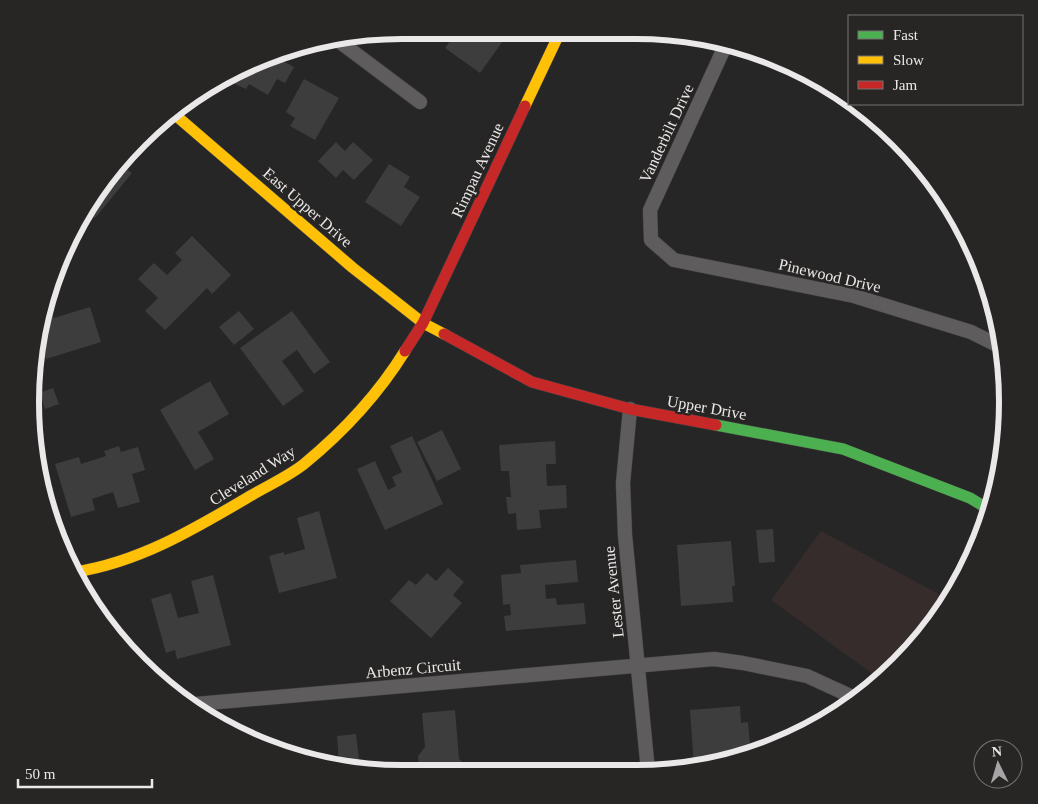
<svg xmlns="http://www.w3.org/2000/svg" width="1038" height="804" font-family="Georgia,serif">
<rect width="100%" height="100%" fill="#272626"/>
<path fill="#352c2b" d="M821 531 950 600 945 609 899 665 881 680 771 600Z"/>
<path fill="#3e3d3d" d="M418 30H435L429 38Z
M458 30H503L508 34 480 73 445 48Z
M274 56 294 67 285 83 277 79 268 95 249 84 246 89 233 83 240 70Z
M304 79 339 98 315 140 290 126 295 118 286 112Z
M336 142 345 151 353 142 373 160 354 180 343 170 336 178 318 161Z
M120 164 132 173 95 218 85 210Z
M389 164 410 177 404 187 420 197 401 226 365 202Z
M192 236 231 275 212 294 207 288 165 330 145 311 158 298 138 279 154 263 167 275 182 260 175 253Z
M48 300 54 318 90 307 101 342 46 359 37 330Z
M239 311 254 329 234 345 219 327Z
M292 311 330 362 314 374 297 350 282 361 304 391 283 406 240 348Z
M210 381 229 414 198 432 214 459 195 470 160 410Z
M53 388 59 404 45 409 39 393Z
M442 430 461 469 437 481 417 442Z
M412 436 443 504 385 530 357 469 375 461 388 490 396 486 392 477 402 472 390 446Z
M555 441 556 464H546L547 486 566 485 567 508 539 510 541 528 517 530 516 513 508 514 506 497H511L509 471H501L499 445Z
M119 446 121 452 138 447 145 470 132 474 140 502 118 508 113 492 92 499 95 510 71 517 55 464 79 457 81 464 106 456 104 451Z
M319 511 337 578 279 593 269 556 284 552V555L305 549 297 518Z
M773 529 775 562 759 563 756 530Z
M731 541 735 586H732L733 602 681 606 677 545Z
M576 560 578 582 545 585 546 599 556 598 557 605 584 603 586 624 506 631 504 616 511 615 510 604 503 605 501 575 521 573 520 565Z
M448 568 464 582 453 595 462 603 431 638 390 601 409 580 416 585 427 573 436 581Z
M213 575 231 645 177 659 175 650 166 653 151 599 171 593 178 618 199 613 191 581Z
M740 706 741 723 748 722 751 755 713 764 694 766 690 710Z
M455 710 459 759 473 771H419L418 756 425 747 422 713Z
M356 734 360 768H354L353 771 325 763 339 762 337 736Z"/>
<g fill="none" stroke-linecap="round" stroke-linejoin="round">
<g stroke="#444242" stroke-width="15">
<path id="street" d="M336 39 420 102
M726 44 650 210 651 240 674 260 854 296 971 332 1003 348
M630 409 623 483 625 535 648 771
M190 707 196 704 714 659 743 663 807 676 857 699"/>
</g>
<g stroke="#444242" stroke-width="12">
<path id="fast" d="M716 425 843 449 970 498 990 510"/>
</g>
<g stroke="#444242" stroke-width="12">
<path id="slow" d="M525 106 561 30
M173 113 353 268 423 323 444 334
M75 572C140 562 196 528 252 495 269 485 289 476 304 464 343 432 379 393 405 351"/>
</g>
<g stroke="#444242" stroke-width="12">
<path id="jam" d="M444 334 532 382 630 409 716 425
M405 351 423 323 525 106"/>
</g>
<use href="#street" stroke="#5e5c5c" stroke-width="14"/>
<use href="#fast" stroke="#4caf50" stroke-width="11"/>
<use href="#slow" stroke="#ffc107" stroke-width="11"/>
<use href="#jam" stroke="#c62828" stroke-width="11"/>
</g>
<g text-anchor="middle" stroke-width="5" stroke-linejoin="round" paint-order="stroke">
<g font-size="16" fill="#eae8e8" stroke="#282525">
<text transform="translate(666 133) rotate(-65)" y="6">Vanderbilt Drive</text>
<text transform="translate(477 170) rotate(-65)" y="6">Rimpau Avenue</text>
<text transform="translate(308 207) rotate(41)" y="6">East Upper Drive</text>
<text transform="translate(830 275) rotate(13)" y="6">Pinewood Drive</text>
<text transform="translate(707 407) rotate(10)" y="6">Upper Drive</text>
<text transform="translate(252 475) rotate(-32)" y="6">Cleveland Way</text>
<text transform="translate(613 592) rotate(-96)" y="6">Lester Avenue</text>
<text transform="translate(413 668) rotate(-5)" y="6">Arbenz Circuit</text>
</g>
</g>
<path d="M0 0H1038V804H0ZM402 39H636A363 363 0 0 1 999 402V402A363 363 0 0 1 636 765H402A363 363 0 0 1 39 402V402A363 363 0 0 1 402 39Z" fill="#282525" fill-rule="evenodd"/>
<path fill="none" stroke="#eae8e8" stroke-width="6" d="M402 39H636A363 363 0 0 1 999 402V402A363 363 0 0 1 636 765H402A363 363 0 0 1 39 402V402A363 363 0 0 1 402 39Z"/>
<rect x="848" y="15" width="175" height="90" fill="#282525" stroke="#767373"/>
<rect x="858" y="31" width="25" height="8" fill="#4caf50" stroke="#767373"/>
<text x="893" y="40" font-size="15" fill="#eae8e8">Fast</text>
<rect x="858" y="56" width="25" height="8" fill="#ffc107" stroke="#767373"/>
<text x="893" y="65" font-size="15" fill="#eae8e8">Slow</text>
<rect x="858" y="81" width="25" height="8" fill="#c62828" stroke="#767373"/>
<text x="893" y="90" font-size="15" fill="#eae8e8">Jam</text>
<g transform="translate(998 764) rotate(355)"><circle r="24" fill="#282525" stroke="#767373"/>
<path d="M0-4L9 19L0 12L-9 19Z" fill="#a6a4a4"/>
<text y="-8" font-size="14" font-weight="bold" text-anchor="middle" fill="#eae8e8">N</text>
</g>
<path d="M18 779v8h134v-8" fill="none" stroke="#eae8e8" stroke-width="2.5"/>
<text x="25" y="779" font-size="15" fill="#eae8e8" stroke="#282525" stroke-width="4" paint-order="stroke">50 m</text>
</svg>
